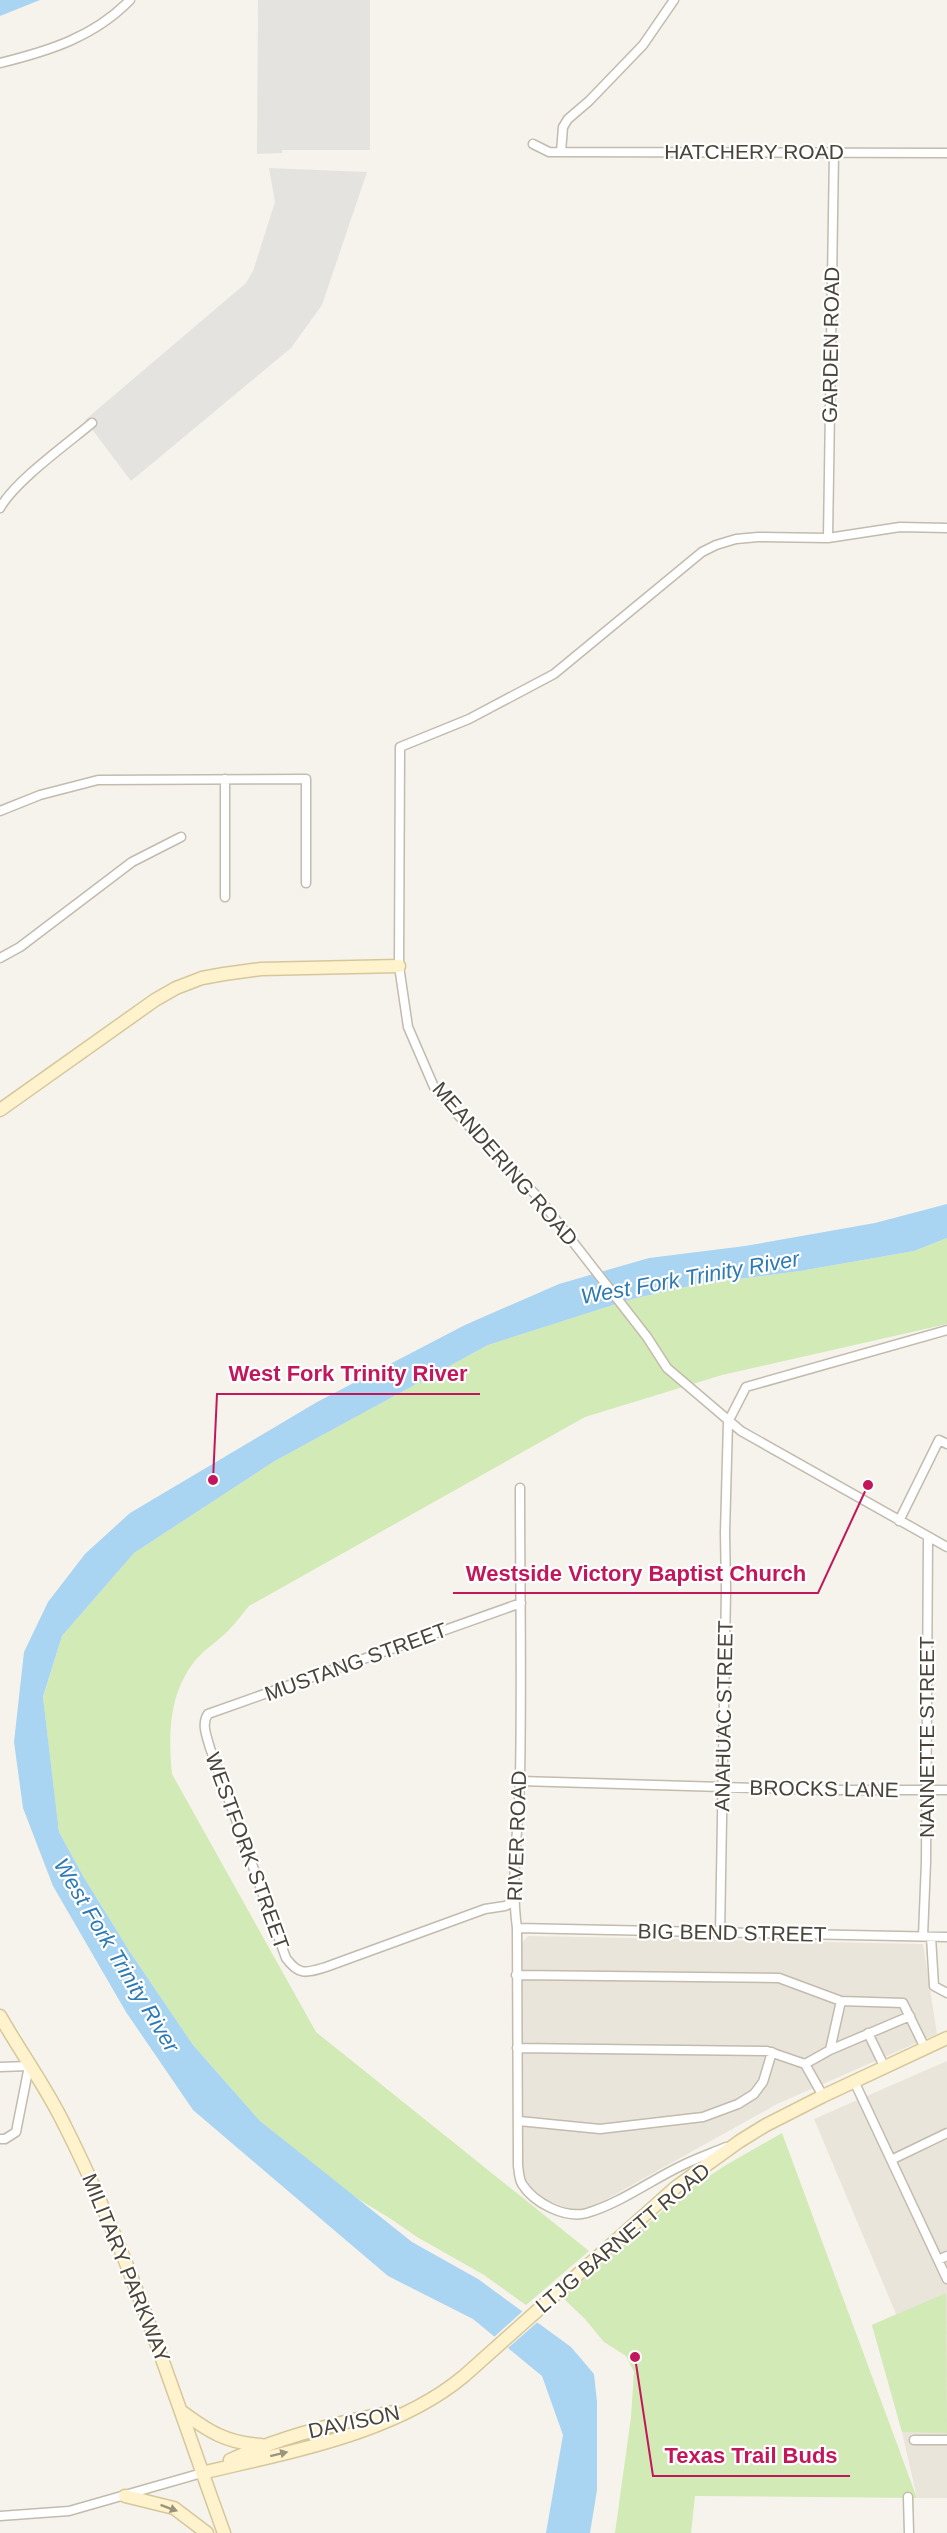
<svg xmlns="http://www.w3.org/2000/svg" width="947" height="2533" font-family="Helvetica,sans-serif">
<rect width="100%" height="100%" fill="#f6f3ec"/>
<path fill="#eae5da" d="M528 1936 923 1944 937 2034 777 2104 589 2209H569L537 2196 524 2181 520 2166V1945Z
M947 2061V2498H917L902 2432 872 2325 896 2314 814 2119Z"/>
<path fill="#d2eab5" d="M947 1238V1324L722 1375 585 1417 249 1606C242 1614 236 1623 228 1631 217 1642 203 1650 194 1662 169 1694 168 1735 172 1774L316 2032 589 2251 526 2305 484 2275 417 2237 391 2219 350 2194 260 2121 193 2045 130 1952 83 1876 59 1832 43 1698 62 1636 134 1553 273 1462 488 1345 632 1299 699 1284 800 1271 914 1251Z
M782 2133 917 2498 695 2496 691 2533H615L631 2417 634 2372 626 2356 604 2342 585 2319 563 2298 682 2194 726 2165Z
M946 2293 947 2433 902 2432 872 2325Z"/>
<path fill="#e5e3e0" d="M258 0H370V150H282V153L257 154Z
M269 168 367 172 322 305 291 348 131 481 85 420 246 283 253 271 275 202Z"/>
<path fill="#a9d4f2" d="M0 0H40L0 16Z
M947 1204V1238L914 1251 800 1271 699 1284 632 1299 488 1345 273 1462 134 1553 62 1636 43 1697 59 1832 83 1876 130 1952 193 2045 260 2121 412 2242 478 2279 571 2347 594 2374 597 2402V2490L590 2533H546L563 2435 542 2376 473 2319 388 2276 193 2110 126 2012 53 1886 23 1808 14 1742 24 1652 48 1602 85 1554 130 1513 317 1402 465 1325 559 1284 649 1258 745 1246 875 1223Z"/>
<path fill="#f6f3ec" d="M525 2309 540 2320 507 2349 493 2338Z"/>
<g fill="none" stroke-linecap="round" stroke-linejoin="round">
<g stroke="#c2bbae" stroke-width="11">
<path id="street" d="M0 63C49 51 94 37 130 0
M533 144 549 152 947 153
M561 152 563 127 568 119 589 101 643 45 674 0
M0 508C15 481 67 444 92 423
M947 528 900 527 828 538 758 537 736 539 716 545 702 552 554 674 469 719 400 747 399 966 408 1027 434 1087 457 1114 538 1197 647 1337 667 1368 741 1431 947 1547
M828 538 834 152
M0 811 40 795 98 780 306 779V883
M225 897V779
M0 958 20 947 132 862 181 837
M520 1488C520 1584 522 1681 520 1777 519 1827 510 1878 517 1928L518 2166C519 2172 519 2179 522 2184 534 2203 565 2219 587 2213 621 2203 651 2180 683 2165 697 2158 712 2153 726 2147
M899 1521 939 1440 947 1444
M520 1781 828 1790H947
M513 1902 505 1906 485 1909 326 1967C306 1973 299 1976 286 1958L210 1748C207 1737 201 1724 208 1714L521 1603
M517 1928 947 1937
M720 1934 726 1590 725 1533 728 1422 746 1387 947 1330
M923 1936 926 1862 928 1537
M931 1937 934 1986 947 1993
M516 1975 779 1978 841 2001 903 2003 925 2048
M868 2033 884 2066
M517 2048 767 2051 805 2064 823 2096
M830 2050 910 2016
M805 2064 830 2050 841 2001
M0 2067 29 2066 16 2132 5 2139H0
M854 2081 947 2279
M519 2121 600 2129 703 2117 738 2104 754 2094 763 2082 772 2052
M891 2160 947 2133
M938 2260 947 2256
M914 2440H947
M908 2497 909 2533
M0 2516 69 2511 202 2473"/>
</g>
<g stroke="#d6c79b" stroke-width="15">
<path id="secondary" d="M0 1110 155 1000 176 988 202 978 224 974 261 969 399 966
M0 2016C21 2053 47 2088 65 2126 131 2257 174 2396 224 2533
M181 2411C208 2431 226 2443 261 2445
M230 2460C283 2436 338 2422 394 2412
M202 2473C288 2452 395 2434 464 2376L676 2187 740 2141 766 2125 823 2096 947 2038
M125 2496 174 2508 207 2533"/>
</g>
<use href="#street" stroke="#fff" stroke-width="8"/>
<use href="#secondary" stroke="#fff3cd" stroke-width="12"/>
</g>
<defs><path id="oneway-solid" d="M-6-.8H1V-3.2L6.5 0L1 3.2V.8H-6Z" transform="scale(1.5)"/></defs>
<g fill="#9c937c">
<use href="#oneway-solid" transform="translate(279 2454) rotate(-14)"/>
<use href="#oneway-solid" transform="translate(169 2508) rotate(20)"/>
</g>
<g text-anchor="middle" stroke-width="4.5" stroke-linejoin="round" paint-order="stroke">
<g font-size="21" fill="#4b4439" stroke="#fff">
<text x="754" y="159">HATCHERY ROAD</text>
<text transform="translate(831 345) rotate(-89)" y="7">GARDEN ROAD</text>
<text transform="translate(505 1164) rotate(49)" y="7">MEANDERING ROAD</text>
<text transform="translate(356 1662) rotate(-20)" y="7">MUSTANG STREET</text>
<text transform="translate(724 1716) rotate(-89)" y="7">ANAHUAC STREET</text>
<text transform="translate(927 1737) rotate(-90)" y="7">NANNETTE STREET</text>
<text transform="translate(824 1789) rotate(1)" y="7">BROCKS LANE</text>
<text transform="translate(517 1836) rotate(-88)" y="7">RIVER ROAD</text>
<text transform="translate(247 1851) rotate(70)" y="7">WESTFORK STREET</text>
<text transform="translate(732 1933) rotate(1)" y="7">BIG BEND STREET</text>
<text transform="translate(623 2238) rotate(-40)" y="7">LTJG BARNETT ROAD</text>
<text transform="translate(126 2268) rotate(68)" y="7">MILITARY PARKWAY</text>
<text transform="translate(354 2422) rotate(-12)" y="7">DAVISON</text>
</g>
<g font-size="22" font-style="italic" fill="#2e7ab2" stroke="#fff">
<text transform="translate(690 1277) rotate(-10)" y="8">West Fork Trinity River</text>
<text transform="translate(117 1955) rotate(59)" y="8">West Fork Trinity River</text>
</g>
</g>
<path fill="none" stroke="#c2185b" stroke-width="2" d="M213 1480L217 1394H480M868 1485L818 1593H453M635 2357L653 2476H850"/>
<g fill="#c2185b" stroke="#fff" stroke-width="2">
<circle cx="213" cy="1480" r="6"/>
<circle cx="868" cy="1485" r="6"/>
<circle cx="635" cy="2357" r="6"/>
</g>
<g font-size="22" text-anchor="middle" font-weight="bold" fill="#c2185b" stroke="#fff" stroke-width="4.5" stroke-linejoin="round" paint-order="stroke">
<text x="348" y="1381">West Fork Trinity River</text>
<text x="636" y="1581">Westside Victory Baptist Church</text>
<text x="751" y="2463">Texas Trail Buds</text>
</g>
</svg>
